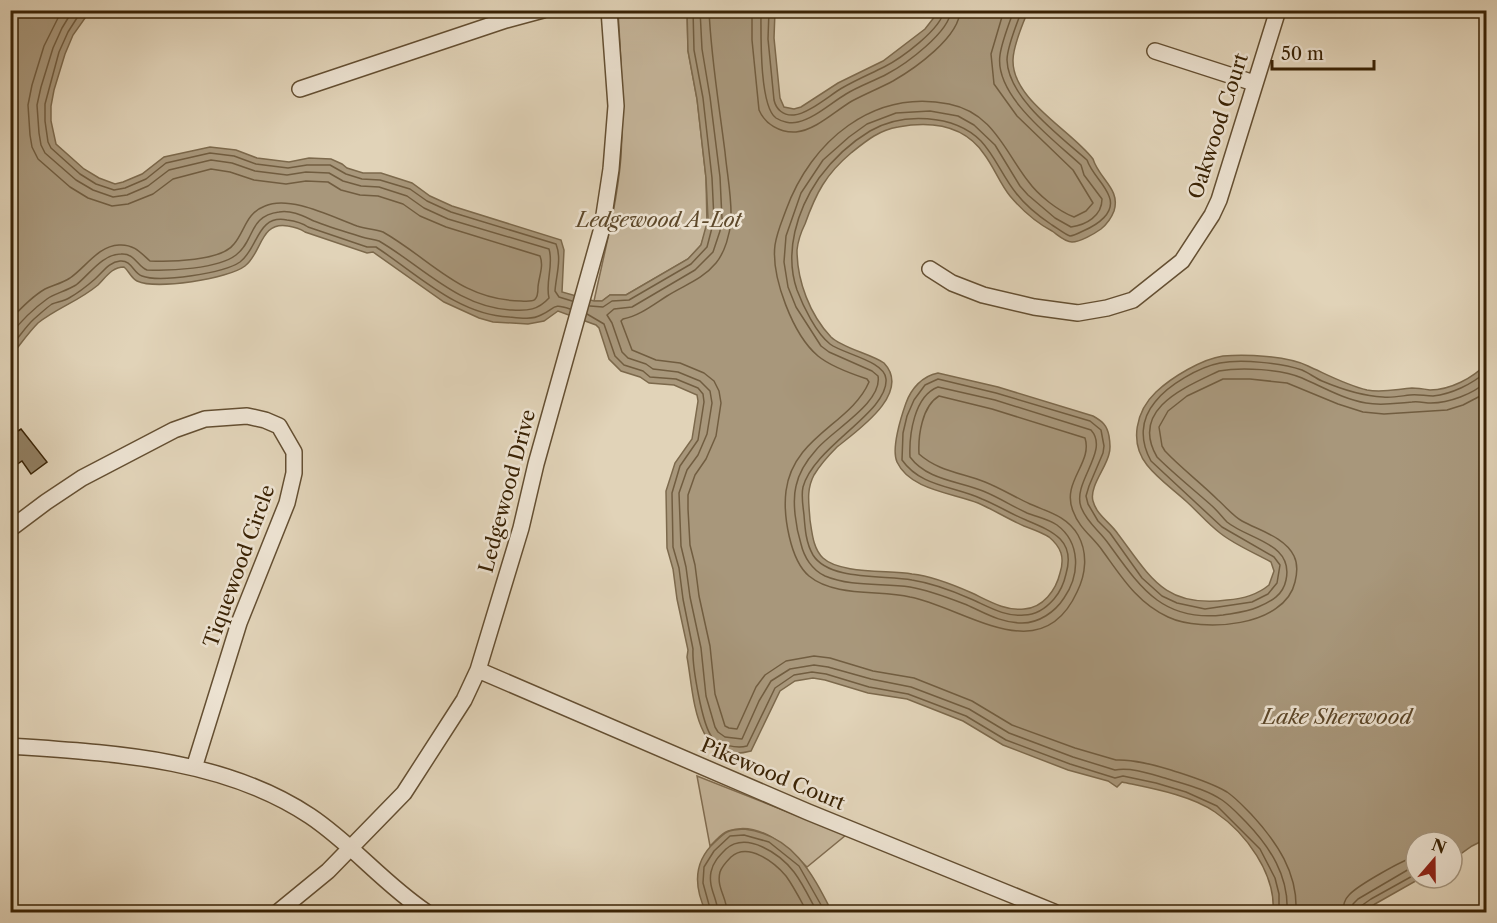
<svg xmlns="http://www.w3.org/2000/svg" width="1497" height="923" font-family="'Libre Caslon Text',serif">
<rect width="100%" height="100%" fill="#e1d3b8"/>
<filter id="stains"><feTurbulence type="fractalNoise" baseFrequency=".00333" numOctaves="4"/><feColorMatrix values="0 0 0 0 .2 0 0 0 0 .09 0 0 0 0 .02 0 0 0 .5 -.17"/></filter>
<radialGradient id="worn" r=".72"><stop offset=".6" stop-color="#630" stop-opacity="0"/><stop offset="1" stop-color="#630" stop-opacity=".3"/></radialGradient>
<path fill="#c5b59a" stroke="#806c50" stroke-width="1.5" d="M618 11H687L688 51 697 99 706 178 707 227 701 245 688 259 626 295H610L602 301H594C604 254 617 205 621 157 624 108 621 59 618 11Z
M697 776 846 835 807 867C787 847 760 820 728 831 721 833 715 842 710 846Z"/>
<path fill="#a8977b" stroke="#7c694c" stroke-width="1.5" d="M11 11H90L73 35 65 54 54 90 51 106V121L56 144 84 169 99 178 115 184 123 182 142 174 164 157 210 147 236 150 257 158 289 162 309 158 331 159 342 164 347 168 363 173H381L412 183 430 196 452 206 561 240 564 250 562 292 594 301H602L610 295H626L688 259 701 245 708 219 706 178 697 99 688 51 687 11H775L774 38 780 98 784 107 794 109 801 107 838 83 883 61 925 29 939 11H1028C1023 23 1013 46 1013 60 1012 100 1071 130 1093 159 1099 179 1121 189 1114 211 1111 219 1107 224 1101 229 1094 234 1080 242 1072 242 1065 242 1058 235 1052 231 1037 223 1021 209 1010 196 1000 184 994 167 984 154 964 125 931 121 898 127 879 130 866 141 851 153 826 174 816 193 805 224 801 232 798 241 797 250 797 281 810 315 831 337 842 348 871 354 884 363 912 393 858 430 837 447 829 455 820 465 814 475 806 490 809 504 810 520 812 532 813 549 823 558 840 574 889 570 912 574 931 576 954 585 972 593 989 601 1005 611 1024 609 1043 608 1056 590 1060 573 1065 557 1061 547 1049 537 1041 532 1032 529 1024 526 1008 519 994 510 978 503 953 493 910 490 897 462 891 449 901 417 906 403 911 389 922 376 938 373L998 387 1093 416C1102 421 1107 425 1109 436 1110 442 1111 448 1109 454 1106 468 1089 487 1093 501 1097 516 1110 522 1118 534 1151 578 1165 608 1227 600 1242 599 1257 595 1269 585L1274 571 1271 562C1255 553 1235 545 1220 533 1208 524 1198 512 1187 502 1174 490 1158 479 1147 465 1129 442 1136 411 1156 392 1172 377 1202 359 1223 356 1247 354 1287 356 1308 366 1328 375 1346 385 1367 390 1383 393 1397 389 1412 388 1418 388 1424 389 1430 390 1450 390 1473 378 1486 364V839L1472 846 1452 860V842H1416V878H1421L1375 904 1364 912H1273C1276 874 1246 833 1215 812 1191 795 1150 788 1122 782L1117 787 1108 781 1068 770 1003 745 963 721 907 699 868 693 825 680 813 678 795 681 780 691 751 751C693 767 694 693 687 657L688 650 677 599 673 569 667 548 666 491 675 463 692 439 698 401 697 395 674 385 649 383 640 377 621 371 609 359 599 328 596 325 558 311 544 321 528 324 493 322 479 318 444 302 373 252 367 253 305 232C299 228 295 227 288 226 260 221 262 253 245 266 228 279 156 290 137 281 131 278 129 271 124 267 112 267 106 277 98 285 79 301 57 308 38 323 28 333 20 345 11 356Z
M744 829C793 835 812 873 832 912H706C694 887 693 862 715 842 726 831 728 830 744 829Z"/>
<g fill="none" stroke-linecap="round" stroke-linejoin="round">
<path stroke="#715d40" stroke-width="1.5" d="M82 10 68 32 59 52 45 104V121L48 142 51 148 80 174 96 184 114 190 125 188 146 179 166 163 210 153 234 156 256 164 288 168 307 165H330L346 174 362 179 380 180 410 189 427 201 451 212 556 244C562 259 556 276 555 291L559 297 572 301
M700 10 702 49 710 97 720 177 722 219 720 231 713 252 695 270 632 307 614 309 607 315 612 323 622 352 628 358 646 364 653 369 678 372 700 381 710 391 712 403 707 434 698 455 687 470 679 493 681 546 686 567 690 597 701 648 706 696 715 727 718 732 725 737 742 739 759 701 771 681 790 669 814 665 828 667 871 679 911 687 969 709 1009 733 1073 757 1115 770C1131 767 1151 774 1165 778 1184 784 1206 789 1222 800 1231 806 1239 815 1246 822 1270 847 1289 876 1287 912
M709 10C711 58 719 104 725 152 727 174 732 197 731 220 730 234 725 252 716 263 702 280 684 285 667 296 653 305 639 316 623 319L621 321 632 350 656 360 680 363 704 373 714 381 719 391 721 403 716 436 706 459 695 475 688 495V509L690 545 695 565 699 596 710 646 715 694 725 726 729 728 737 729 756 687 765 675 786 661 814 656 830 658 873 671 914 678 972 701 1012 725 1075 748 1116 760C1133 759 1154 765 1171 770 1189 776 1210 782 1227 792 1236 798 1244 807 1251 814 1277 842 1298 873 1296 912
M752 10V40L759 110C765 124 780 133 796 132 816 130 835 111 852 101 865 94 880 88 893 81 914 69 960 37 960 10
M761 10C761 31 759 106 776 118 782 122 791 124 798 122 815 118 831 103 846 94 859 86 874 81 887 74 906 64 950 32 951 10
M769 10 768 39 774 100C776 109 783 116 794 115 808 114 830 95 842 88 856 80 870 74 884 67 900 59 942 29 944 10
M1004 10 991 54 994 84 1017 116 1073 170 1093 203 1086 211 1074 217C1058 211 1038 195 1028 181 1004 150 993 113 949 104 873 89 811 141 786 210 782 221 777 232 775 245 771 277 793 335 818 356 830 366 852 374 867 379L869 382C851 424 793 436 786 491 783 515 790 560 809 576 834 597 880 590 910 597 966 608 1041 671 1077 592 1086 574 1088 553 1078 535 1067 516 1048 512 1030 504 1015 497 1000 488 985 482 962 473 938 471 919 454 918 436 922 406 939 396L992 409 1085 438C1093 463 1061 482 1073 511 1079 528 1092 536 1102 550 1121 576 1137 603 1168 617 1202 633 1285 627 1295 582 1297 574 1298 564 1294 556 1285 537 1258 530 1242 521 1233 516 1226 507 1218 500 1201 483 1181 468 1165 451L1162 446 1159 427 1168 411 1187 396 1223 379H1250L1287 383 1338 404 1363 412 1384 414 1447 410 1463 405 1486 393
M1014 10C1009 24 1002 41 1000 55 994 96 1054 140 1081 165L1084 175 1102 199C1102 216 1086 225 1071 227L1055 218 1028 195 1020 186 995 145 974 125 958 116 930 111 896 113 867 124 849 137 823 160 801 193 786 236 784 262 788 287 796 307 821 346 829 352 872 371 878 376C883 403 831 431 816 450 807 460 799 472 796 486 792 502 796 528 801 544 804 557 812 570 825 576 851 587 883 583 910 587 929 590 949 598 967 605 985 613 1001 623 1022 623 1039 623 1055 612 1064 598 1080 575 1081 543 1057 525 1048 519 1037 517 1027 513 1012 506 998 497 983 491 958 481 927 480 910 457 909 435 914 396 938 387L995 400 1091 430C1110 451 1072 482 1081 507 1087 523 1099 530 1108 543 1140 587 1162 622 1223 615 1235 613 1247 612 1258 607 1272 601 1283 595 1286 580 1294 543 1249 540 1227 522 1222 517 1217 510 1211 505 1193 489 1174 474 1157 457 1129 409 1186 387 1219 371 1241 367 1282 369 1302 378 1323 387 1343 399 1366 403 1382 406 1397 403 1412 402 1419 401 1425 403 1431 403 1449 403 1473 394 1486 382
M1022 10C1017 23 1007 47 1007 60 1008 98 1060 136 1087 160 1092 174 1104 183 1109 196 1116 213 1097 225 1083 231 1081 232 1073 236 1070 236 1066 235 1057 228 1052 225 1040 217 1025 205 1016 193 1003 177 995 156 981 141 954 114 902 112 870 131 850 143 833 159 819 178 797 210 784 252 797 290 803 306 816 333 830 344 843 354 885 361 886 379 889 412 814 446 803 487 801 496 803 506 804 515 805 529 806 543 813 555 829 581 885 575 912 580 931 583 953 591 971 599 989 607 1005 617 1024 615 1036 615 1047 607 1054 599 1060 592 1064 583 1066 574 1076 540 1052 531 1026 520 1011 514 997 505 982 499 954 486 921 487 902 460L903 433 907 416 914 400 925 385 938 379 996 393 1090 421 1101 430 1104 446 1103 453 1089 486 1086 496 1088 504 1098 521 1110 533 1142 578 1162 596 1177 603 1205 609 1252 602 1268 594 1277 583 1280 565 1274 557 1222 527 1151 461C1140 441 1140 420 1155 402 1168 385 1199 367 1220 363 1242 359 1281 363 1302 370 1309 373 1315 378 1322 381 1341 389 1362 396 1383 397 1392 398 1401 396 1410 395 1418 394 1425 396 1433 396 1452 394 1472 384 1486 372
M590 306 603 307 612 301 629 300 691 264 707 247 714 220 712 178 703 98 694 50 693 10
M587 314 604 324 615 356 624 365 643 371 650 377 676 379 698 388 703 394 704 402 698 440 680 466 672 493 673 547 679 568 683 599 693 649C692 665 702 725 712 737 719 745 737 749 747 746L775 688 794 675 812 672 826 674 869 687 908 694 966 716 1006 740 1070 764 1115 778 1123 776 1156 783 1186 792 1217 806 1260 849 1275 878 1279 894V912
M10 320C20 309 33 296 45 289 54 285 62 283 70 278 86 267 98 246 119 245 134 244 141 253 150 261 169 262 222 261 234 244 245 231 246 213 265 206 290 195 332 217 357 226 366 229 375 229 383 232 432 260 460 300 521 301 535 302 538 301 538 287 539 276 544 266 540 256L446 227 420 216 403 204 378 196 360 195 341 190 328 182 306 181 286 184 254 180 230 172 211 169 173 179 153 194 128 204 112 206 88 198 70 187 38 159 32 147 30 135 28 105 32 85 44 46 62 10
M10 335C21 321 33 309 47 299 54 294 66 291 76 285 89 275 102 254 121 254 135 253 137 266 147 270 169 271 218 269 236 255 255 241 248 216 279 212 292 210 303 216 314 221 329 227 346 232 362 237 368 239 373 239 379 241 422 266 459 308 512 310 528 311 538 310 549 298 545 282 554 265 549 249L448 219 424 208 407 196 379 187 361 186 343 181 329 173 306 172 287 175 255 171 232 163 211 160 169 170 148 186 127 195 113 197 93 190 76 180 45 153 41 145 39 133 37 105 41 87 53 48 62 28 73 10
M10 347C19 338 25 327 34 319 40 314 46 308 52 304 57 302 64 301 69 298 78 293 87 286 95 279 103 272 109 262 120 261 132 260 133 273 142 276 160 283 224 273 240 262 258 249 257 214 287 220 295 221 301 222 308 227L367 247H376C417 274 458 315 509 317 519 318 532 320 541 315 556 308 552 303 570 309
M711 912 703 883 704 867 714 851 730 836 744 835 769 842 799 866 825 912
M718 912C717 898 708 887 711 872 713 862 719 856 726 849 747 831 780 854 794 872 803 884 810 899 817 912
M727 912C727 898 716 887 720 872 722 866 726 862 731 857 748 842 774 862 786 876 794 887 801 901 807 912
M1343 912C1343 906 1344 900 1349 895 1358 885 1403 860 1416 856
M1352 912 1353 904 1358 899 1416 865
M1359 912 1361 906 1371 899 1416 874"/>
</g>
<path fill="#917f62" stroke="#3a2305" stroke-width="1.5" d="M21 429 47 462 31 474 22 461 10 469V436Z"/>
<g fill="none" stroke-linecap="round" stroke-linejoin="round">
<g stroke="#644f32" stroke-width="18">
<path id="minor" d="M1155 51 1254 83
M300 89 506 20 543 10
M930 269 952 283 983 295 1034 307 1078 313 1107 308 1133 300 1182 261 1212 215 1219 200 1278 10
M10 529 46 502 82 478 174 430 205 419 247 416 265 420 279 426 294 452V473L287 503 239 623 194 768
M478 670 808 812 1054 912
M10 746C111 753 223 758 310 816 352 844 384 884 426 912
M278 912 328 871 404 793 464 700 478 670 521 528 536 464 602 228 611 169 616 106 609 10"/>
</g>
<use href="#minor" stroke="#ece2d1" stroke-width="15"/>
</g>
<g text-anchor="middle" stroke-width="5" stroke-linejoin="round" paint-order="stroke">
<g font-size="20" fill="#3a2305" stroke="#ece2d1">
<text transform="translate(1218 126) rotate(-72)" y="7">Oakwood Court</text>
<text transform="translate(507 491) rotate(-75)" y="7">Ledgewood Drive</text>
<text transform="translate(239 566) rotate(-70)" y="7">Tiquewood Circle</text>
<text transform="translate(773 774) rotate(23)" y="7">Pikewood Court</text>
</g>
<g font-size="20" font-style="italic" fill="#5d482a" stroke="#ece2d1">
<text x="659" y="227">Ledgewood A-Lot</text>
</g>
<g font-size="21" font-style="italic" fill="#5b4628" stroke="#ece2d1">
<text x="1337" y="724">Lake Sherwood</text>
</g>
</g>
<rect width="1497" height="923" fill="none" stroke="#e1d3b8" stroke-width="36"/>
<rect x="12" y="12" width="1473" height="899" fill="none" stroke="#3a2305" stroke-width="3"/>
<rect x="18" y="18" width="1461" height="887" fill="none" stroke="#3a2305" stroke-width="1.5"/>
<g transform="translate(1434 860) rotate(20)"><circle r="28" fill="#ece2d1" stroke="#a5967f" stroke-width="1.5"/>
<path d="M0-4.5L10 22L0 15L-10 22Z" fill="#8f2418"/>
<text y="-9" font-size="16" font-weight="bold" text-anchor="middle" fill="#3a2305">N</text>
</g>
<path d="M1272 60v9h102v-9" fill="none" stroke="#3a2305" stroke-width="3"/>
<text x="1281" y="60" font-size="18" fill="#3a2305" stroke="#ece2d1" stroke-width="4.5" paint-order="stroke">50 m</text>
<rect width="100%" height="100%" filter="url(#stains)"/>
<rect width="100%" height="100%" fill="url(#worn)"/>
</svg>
